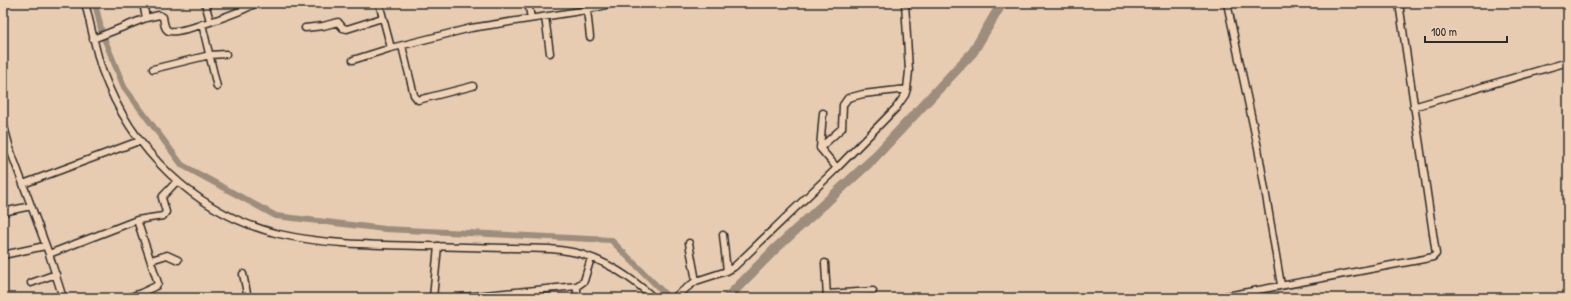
<svg xmlns="http://www.w3.org/2000/svg" width="1571" height="301" font-family="'Patrick Hand',sans-serif">
<rect width="100%" height="100%" fill="#e8ccb1"/>
<filter id="ink" filterUnits="userSpaceOnUse"><feTurbulence type="fractalNoise" baseFrequency=".025" numOctaves="2"/><feDisplacementMap in="SourceGraphic" scale="8" xChannelSelector="R" yChannelSelector="G"/><feConvolveMatrix kernelMatrix="1 2 1 2 8 2 1 2 1" color-interpolation-filters="sRGB"/></filter>
<g filter="url(#ink)">
<g fill="none" stroke-linecap="round" stroke-linejoin="round">
<path stroke="#9d8d7c" stroke-width="6" d="M95 3 102 33 124 87 182 165 276 216 385 229 611 240 669 298"/>
<path stroke="#9d8d7c" stroke-width="10" d="M727 298 775 249 872 160 973 52 1002 3"/>
<g stroke="#2b2b2b" stroke-width="9">
<path id="minor" d="M85 3C91 25 95 49 102 70 131 150 196 214 279 234 327 245 377 245 426 246 468 247 509 248 550 249 560 250 571 251 581 254 608 262 633 279 654 298
M143 3 146 18
M205 3 210 21
M379 3 391 48 471 28 587 10 614 3
M528 3 531 18
M1227 3 1258 148 1281 285
M1566 3 1568 13
M587 10 590 37
M545 17 550 53
M202 24 217 87
M305 28 323 26 338 22 343 28 347 29 382 18
M93 39 146 18 159 15 163 17C164 22 164 29 169 31 181 34 244 11 256 3
M402 46 414 95 418 100 473 86
M353 60 391 48
M153 69 210 55 226 54
M1413 107 1568 62
M823 113 820 148 837 168
M3 123 11 152 23 184
M820 148 842 128 843 105 848 98 863 94 907 89
M3 212 31 206
M137 220 158 283 156 286 141 293
M723 235 727 271
M689 243 696 281
M49 254 137 220 163 216 166 212 162 198 163 196 177 181
M3 255 45 246
M151 260 167 255 178 260
M825 263 827 298
M243 274 248 298
M31 283 56 274
M577 286V298
M827 294 873 291
M63 298 49 254 23 184 139 141
M128 298 141 293V298
M433 298 438 246
M454 298 577 286 584 281 591 258
M673 298 696 281 727 271 734 267 837 168 896 108 905 95 907 89 909 71 905 3
M1216 298 1424 259 1433 257 1436 254 1399 3"/>
</g>
<use href="#minor" stroke="#f0d3b7" stroke-width="6"/>
</g>
</g>
<rect width="1571" height="301" fill="none" stroke="#f0d3b7" stroke-width="16"/>
<rect x="8" y="8" width="1555" height="285" fill="none" stroke="#2b2b2b" stroke-width="1.5" filter="url(#ink)"/>
<path d="M1425 36v6h82v-6" fill="none" stroke="#2b2b2b" stroke-width="2"/>
<text x="1431" y="36" font-size="12" fill="#2b2b2b" stroke="#f0d3b7" stroke-width="3" paint-order="stroke">100 m</text>
</svg>
